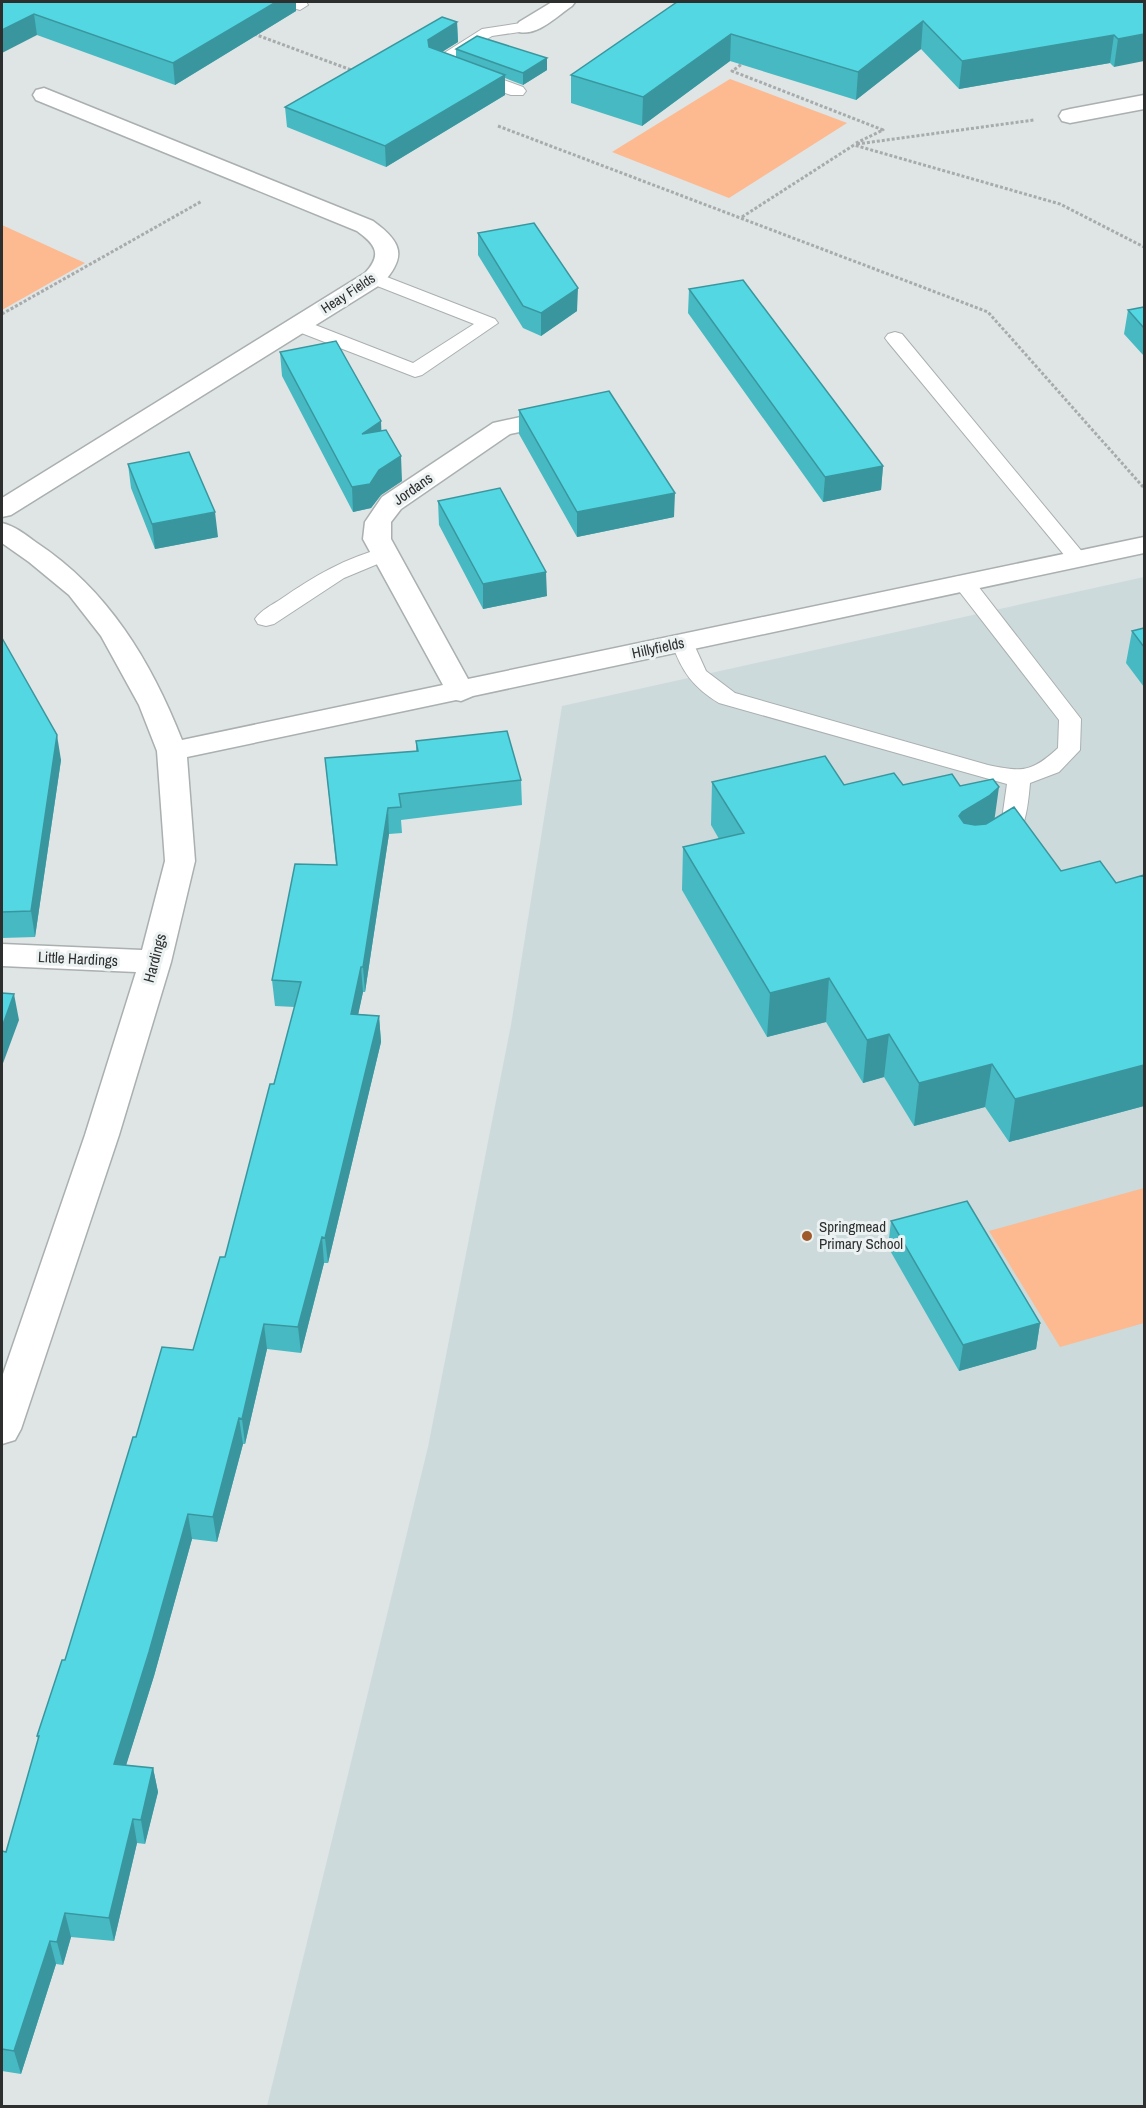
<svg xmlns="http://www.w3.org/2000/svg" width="1146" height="2108" font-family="'Archivo Narrow',sans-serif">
<rect width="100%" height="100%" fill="#dfe4e5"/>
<path fill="#ccdadc" d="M1144 577V2106H267L428 1447 511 1025 562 706Z"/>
<path fill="#fdb98f" d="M730 79 847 123 729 198 612 152Z
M2 225 85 263 2 310Z
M1144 1188V1323L1060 1347 989 1231Z"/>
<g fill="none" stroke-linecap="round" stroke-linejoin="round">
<g stroke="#aaafaf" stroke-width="2">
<path id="service" d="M281 2H306L308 5 300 10 283 5Z
M527 22 533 24 535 27 533 30 492 36 451 61 523 87 526 91 523 95H511L432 66 430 62 482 29Z
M374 272 495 319 498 323 422 375 415 377 291 329 288 325 291 321H305L413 363 474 324 367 282 365 278 367 274Z
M895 332 902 334 1084 554 1088 558 1084 562 1077 564 1070 562 888 342 885 338 888 334Z
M385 548 392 550 396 554 392 558 344 578 274 624 266 626 258 624 255 619C261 610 272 605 281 599 313 577 346 557 385 548Z
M963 576 971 577 1081 719 1080 750 1059 772 1030 783C1028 805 1025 853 993 844L989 839 1002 819 1007 784 719 703C694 688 681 671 672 643L675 638 683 636 691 638 706 671 735 693 988 765C1022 772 1031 773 1058 748L1059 720 952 582 955 577Z"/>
</g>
<g stroke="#aaafaf" stroke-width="3">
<path id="minor" d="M552 2H575L572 6C557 16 538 36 519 32L516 27 519 22Z
M44 88 373 221C402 242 407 256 383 283L11 515 2 517V498L365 273C383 254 375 244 357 231L36 100 33 95 36 90Z
M1144 95V109L1070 123 1062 121 1059 116 1062 111 1070 109Z
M562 408 571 411 575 416 571 421 510 434 401 509 391 522V539L468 679 1144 537V553L473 696 461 701 456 700 187 757 195 861 171 962 119 1135 21 1429 15 1440 2 1444V1377L85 1135 136 972 2 966V944L142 950 165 861 157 751 139 705 101 636 69 595 29 562 2 543V523C15 526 26 535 37 543 108 590 151 661 182 740L443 685 363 539 365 522 382 497 493 423Z"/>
</g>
<path stroke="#a7abac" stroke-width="3" stroke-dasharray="3 2" stroke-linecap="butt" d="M254 34 354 71
M745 62 732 71 883 130 854 144
M498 126 988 312 1144 488
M857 144 1034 120
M742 217 854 145 1060 204 1144 247
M2 314 202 201"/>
<use href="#service" fill="#fff" fill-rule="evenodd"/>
<use href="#minor" fill="#fff" fill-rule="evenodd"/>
</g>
<path fill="#47b9c2" d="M2 2 296 11 175 85 37 35Z
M677 2H1144L1114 67 1110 63 959 89 921 49 856 100 730 61 642 126 571 103V75Z
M457 22 458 42 442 52 456 57V49L547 58V70L523 85 505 78V95L386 167 287 127 285 107Z
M478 233 577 311 541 336 523 328 478 255Z
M689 289 883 466 881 490 823 502 688 313Z
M1144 307V356L1124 334 1128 310Z
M280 352 382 431 402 481 381 495 371 508 353 512 282 376Z
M519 410 674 517 577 537 519 434Z
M128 464 218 537 155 549 131 488Z
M438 501 547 596 483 609 439 525Z
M1144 628V687L1126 663 1132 631Z
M2 638 61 760 35 937 2 938Z
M416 741 521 780 522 805 401 820 402 833 389 834 365 992H363L358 1014 379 1016 381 1042 328 1263H324L301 1353 267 1349 245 1444H243L217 1542 192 1539 154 1676 126 1765 153 1768 158 1792 145 1844 137 1843 114 1941 71 1937 63 1965 56 1964 21 2074 2 2071V1851L6 1852 38 1739 37 1736 65 1660 136 1437 193 1350 225 1257 295 1007 275 1006 272 980 336 865 325 758 416 751Z
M712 782 960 786 995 819 1061 871 1116 883 1144 875V1106L1009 1142 985 1107 914 1126 884 1077 863 1083 826 1022 767 1037 682 890 683 847 719 839 711 825Z
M891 1221 1040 1323 1036 1349 959 1371 888 1247Z"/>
<path fill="#3a969e" d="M276 2H296V11L175 85 173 63Z
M34 14 37 35 2 53V30Z
M923 21 921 49 856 100 858 72Z
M457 22 458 42 429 60 428 40Z
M731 34 730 61 642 126 643 97Z
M1144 34V61L1114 67 1118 39Z
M1114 35 1110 63 959 89 962 61Z
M547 58V70L523 85V73Z
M505 75V95L386 167 385 146Z
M578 288 577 311 541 336V313Z
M381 421 382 446 362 434Z
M401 456 402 481 381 495 371 508 353 512 352 487Z
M883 466 881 490 823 502 825 477Z
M675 493 674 517 577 537V512Z
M215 512 218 537 155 549 152 524Z
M546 572 547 596 483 609V584Z
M57 735 61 760 35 937 31 911Z
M999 787 993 830 956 855 959 816 962 812Z
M388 808 389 834 365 992 363 967Z
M361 967 363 992 353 1039 351 1014Z
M829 978 826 1022 767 1037 770 993Z
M14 994 19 1020 2 1066V1027Z
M379 1016 381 1042 328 1263 325 1238Z
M889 1034 884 1077 863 1083 867 1040Z
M992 1064 985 1107 914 1126 919 1083Z
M1144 1065V1106L1009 1142 1015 1099Z
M322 1237 324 1263 301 1353 298 1327Z
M1040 1323 1036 1349 959 1371 963 1345Z
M264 1324 267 1349 245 1444 242 1419Z
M239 1418 243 1444 217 1542 213 1517Z
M188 1514 192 1539 154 1676 119 1788 114 1764Z
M153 1768 158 1792 145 1844 141 1820Z
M133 1819 137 1843 114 1941 109 1918Z
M65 1913 71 1937 63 1965 57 1942Z
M50 1941 56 1964 21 2074 14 2051Z"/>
<path fill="#53d7e2" stroke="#3a969e" stroke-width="1.5" d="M2 2H276L173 63 34 14 2 30Z
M677 2H1144V34L1118 39 1114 35 962 61 923 21 858 72 731 34 643 97 571 75Z
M442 17 457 22 428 40 429 47 505 75 385 146 285 107Z
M477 36 547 58 523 73 456 49Z
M534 223 578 288 541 313 523 306 478 233Z
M743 280 883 466 825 477 689 289Z
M1144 307V328L1128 310Z
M336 341 381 421 362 434 386 430 401 456 379 470 370 484 352 487 280 352Z
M609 391 675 493 577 512 519 410Z
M189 452 215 512 152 524 128 464Z
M500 488 546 572 483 584 438 501Z
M1144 628V647L1132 631Z
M2 638 57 735 31 911 2 912Z
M507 731 521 780 399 794 401 807 388 808 363 967H361L351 1014 379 1016 325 1238 322 1237 298 1327 264 1324 242 1419 239 1418 213 1517 188 1514 149 1652 114 1764 153 1768 141 1820 133 1819 109 1918 65 1913 57 1942 50 1941 14 2051 2 2049V1851L6 1852 39 1736H37L62 1660H65L133 1437H136L162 1347 193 1350 220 1257H225L270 1084H274L301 982 272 980 295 864 337 865 325 758 418 751 416 741Z
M825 756 844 785 894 773 903 785 952 774 960 786 993 779 999 787 989 796 962 812 959 816 964 823 975 825 986 824 1014 807 1061 871 1100 861 1116 883 1144 875V1065L1015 1099 992 1064 919 1083 889 1034 867 1040 829 978 770 993 683 847 744 833 712 782Z
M2 993 14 994 2 1027Z
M967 1201 1040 1323 963 1345 891 1221Z"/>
<circle fill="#9e5a2b" stroke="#ecf1f2" stroke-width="2" cx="807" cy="1236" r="6"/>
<g text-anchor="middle" stroke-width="6" stroke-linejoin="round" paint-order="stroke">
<g font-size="14" fill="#2d2f2f" stroke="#ecf1f2">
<text transform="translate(348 293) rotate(-33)" y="5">Heay Fields</text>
</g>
<g font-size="15" fill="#2d2f2f" stroke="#ecf1f2">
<text transform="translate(413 489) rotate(-35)" y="5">Jordans</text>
<text transform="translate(658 648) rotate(-12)" y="5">Hillyfields</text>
<text transform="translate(155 958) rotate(-75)" y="5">Hardings</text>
<text transform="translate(78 959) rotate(3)" y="5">Little Hardings</text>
</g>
<g font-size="15" fill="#2d2f2f" stroke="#ecf1f2" text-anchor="start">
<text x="819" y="1232">Springmead<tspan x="819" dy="17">Primary School</tspan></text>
</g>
</g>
<rect width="1146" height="2108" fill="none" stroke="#2d2f2f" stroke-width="6"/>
</svg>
